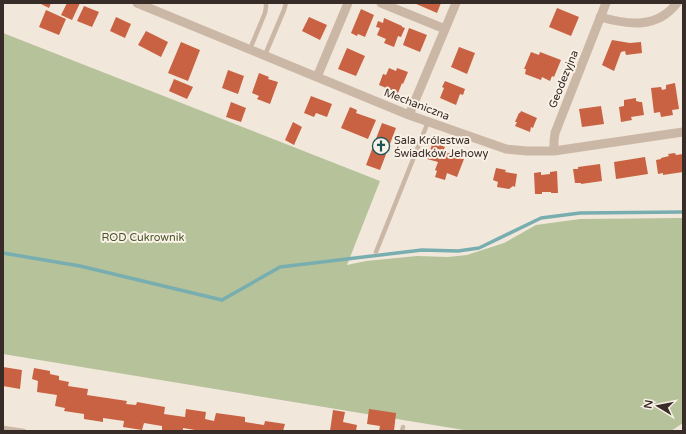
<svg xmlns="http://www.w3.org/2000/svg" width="686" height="434" font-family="'Varela Round',sans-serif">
<rect width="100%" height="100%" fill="#f2e7db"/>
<path fill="#b5c29a" d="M3 33 380 181 347 265 366 261 417 256 448 257 467 255 504 243 536 225 580 219 683 218V423L671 431H470L3 354Z"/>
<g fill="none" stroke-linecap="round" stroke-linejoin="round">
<path stroke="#79aeb0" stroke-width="3.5" d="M3 253 80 266 222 300 280 267 422 250 458 251 479 248 541 218 580 213 683 212"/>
</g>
<path fill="#c96242" d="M39 3H51L49 8Z
M67 3H80L72 20 61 15Z
M414 3H441L437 13Z
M84 6 99 12 92 27 77 21Z
M557 8 579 17 571 36 549 27Z
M361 9 374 15 365 37 358 34 357 36 351 33Z
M46 10 66 19 59 35 39 27Z
M116 17 131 24 125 38 110 31Z
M309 17 327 25 320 40 302 31Z
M384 18 402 26V27L405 28 401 37 398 36 394 47 384 43 386 39 377 35 380 28 376 27 378 21 383 23Z
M409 28 427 35 420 52 403 45Z
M146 31 168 42 161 57 138 45Z
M612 40 630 43 641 42 642 53 626 55 625 51 621 52 614 71 602 65Z
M181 42 200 50 188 81 168 73Z
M459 47 475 53 467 74 451 67Z
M347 48 365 56 356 76 338 69Z
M531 52 539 55 540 52 561 60 554 77 552 76 550 81 542 77 541 80 525 74 526 69H524Z
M389 68 396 71 397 68 408 72 403 84 402 83 398 93 379 85 383 74 386 75Z
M228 70 244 76 238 94 222 88Z
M259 73 269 77 268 79 278 82 270 104 257 99 259 96 252 93Z
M174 79 193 87 187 99 169 91Z
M445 81 465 89 463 95 460 94 456 105 440 98 444 88 442 87Z
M675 83 679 109 672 110 673 115 661 117 660 112 654 113 651 88 661 87 662 90 666 89V85Z
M311 96 332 104 327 117 316 113 314 117 304 113Z
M636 98V101L640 102H642L644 115 631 117 632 120 621 122 619 107 624 106V100Z
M231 102 246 108 241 122 226 117Z
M601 106 604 124 582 127 579 109Z
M350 107 357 110 356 113 376 120 368 139 341 128Z
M521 111 537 118 534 125 533 128 531 127 530 132 515 126 517 122H515L519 113H520Z
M293 122 302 127 294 145 285 140Z
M382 123 396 128 380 170 366 165Z
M433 142 445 147 443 151 464 159 457 177 447 173 445 180 435 177 437 171 435 170 438 162 427 159Z
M675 153 676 155 683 154V172L663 175V173L658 174 656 160 661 159V158L669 156 668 154Z
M645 157 648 174 616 179 614 162Z
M600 164 602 181 581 184V183H575L573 169H578V167Z
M496 168 506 170 505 172 517 174 515 187 513 186 509 189 497 187 498 182 493 180Z
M557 171 558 193H551V192H542V194H535L534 173 541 172V175L550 174V172Z
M3 367 22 370 20 389 3 386Z
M34 368 50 371V374L59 376V380L69 382 68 386 88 389 87 395 127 401 126 404 136 405 137 402 165 407 164 414 185 417 186 409 206 412 205 419 214 421 216 413 245 417V422L264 425 265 421 285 424 283 431H201L183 428V431H162V426L144 423 142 430 123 427 124 421 103 418V422L84 419V414L64 411 65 408 55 406 57 395 37 392 38 381 32 379Z
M369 409 396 413 394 431H379L380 426 367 424Z
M333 410 345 412 343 422 357 425 356 431H330Z"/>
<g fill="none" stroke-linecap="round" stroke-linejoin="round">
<path stroke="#cbb7a6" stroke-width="4.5" d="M250 49 265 13 266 7V3
M265 55 284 10 286 3
M376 252 428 122
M3 428 24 431
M402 431 403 427"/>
<path stroke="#cbb7a6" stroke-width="9" d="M137 3 409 115 506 149 527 151H554L683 132
M381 3 445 29
M600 17C629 25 657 29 677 3
M317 77 348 3
M409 115 456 3
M554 151V141L555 133 606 3"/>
</g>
<defs>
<g id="church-ring" transform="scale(0.9)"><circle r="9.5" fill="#faf1e7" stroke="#1c5659" stroke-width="1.5"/><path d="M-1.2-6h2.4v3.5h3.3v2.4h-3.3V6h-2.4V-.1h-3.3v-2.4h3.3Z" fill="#1c5659"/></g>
</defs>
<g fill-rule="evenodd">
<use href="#church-ring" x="381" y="146"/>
</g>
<g text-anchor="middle" stroke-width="4" stroke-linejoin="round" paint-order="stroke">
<g font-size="11" fill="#372c27" stroke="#faf1e7">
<text transform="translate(563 79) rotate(-68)" y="4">Geodezyjna</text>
<text transform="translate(417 104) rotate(21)" y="4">Mechaniczna</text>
</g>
<g font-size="11" fill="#372c27" stroke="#faf1e7" text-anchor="start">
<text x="394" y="144">Sala Królestwa<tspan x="394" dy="13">Świadków Jehowy</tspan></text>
</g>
<g font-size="11" fill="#46562a" stroke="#faf1e7">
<text x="143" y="241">ROD Cukrownik</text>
</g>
</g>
<rect width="686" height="434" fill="none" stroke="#372c27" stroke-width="8"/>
<g transform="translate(658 406) rotate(280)" stroke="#faf1e7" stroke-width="3" paint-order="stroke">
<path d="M0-3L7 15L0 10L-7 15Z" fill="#372c27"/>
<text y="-6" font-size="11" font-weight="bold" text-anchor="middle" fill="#372c27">N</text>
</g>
</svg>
